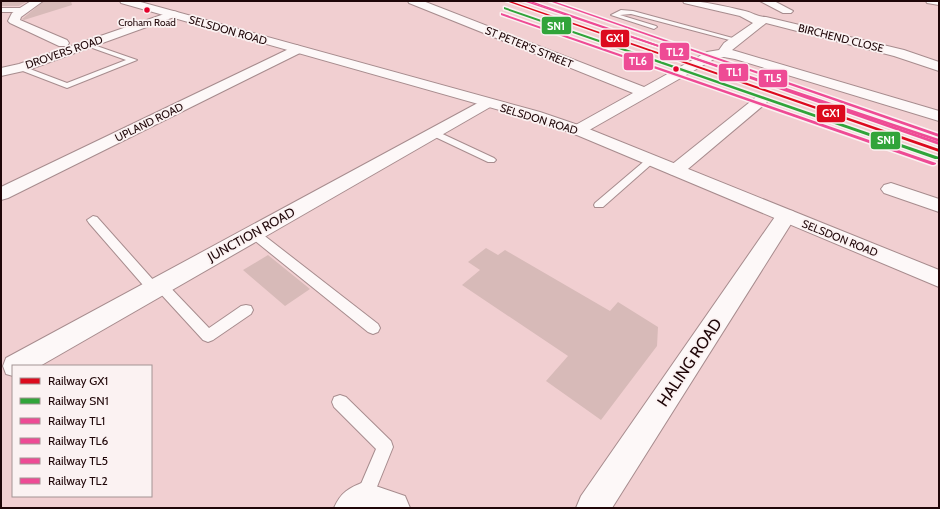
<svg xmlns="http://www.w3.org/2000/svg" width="940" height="509" font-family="Cabin,sans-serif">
<rect width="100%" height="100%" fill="#f1cfd1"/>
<path fill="#d7bab8" d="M1 1H28L19 6H1Z
M44 1H71L72 5 24 20 22 19Z
M486 248 498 255 505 250 610 311 618 302 658 327 657 346 601 420 546 381 568 356 462 285 480 270 468 262Z
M268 255 310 289 285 306 243 270Z"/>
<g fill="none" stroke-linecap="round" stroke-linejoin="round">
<g stroke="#a78c8e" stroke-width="2">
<path id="lane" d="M1 8H22L25 10 22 12H1Z
M621 10 633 11 740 40 737 42 631 14 620 15 656 26 657 27 654 29 611 15Z
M84 43H88L137 60 67 88 15 68 22 66 67 83 126 60 84 45Z
M434 130 494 158 496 160 494 162H488L431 135 429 133Z
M651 157 656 160 654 162 603 207H595L594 205 595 203 648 158Z
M93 216 97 217 155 282 160 280 165 282 209 328 241 306 246 305 251 306 253 310 251 314 213 340 208 342 203 340 159 292 154 294 149 292 89 223 87 220Z
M253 229 257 230 378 324 380 328 378 332 373 334 368 332 249 236 247 233Z
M340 395 346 397 391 441 393 447 370 504 364 507 358 504 355 498 376 449 334 407 332 402 334 397Z"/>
</g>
<g stroke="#a78c8e" stroke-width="2">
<path id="street" d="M31 1H43L21 17 20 20 67 40 69 43 67 46H59L10 23 8 21 12 13Z
M408 1H423L644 87 707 52 719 50 724 43 753 23 740 16 684 3 683 1C704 1 724 6 745 11 753 13 758 17 766 17L904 50 939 62V71L894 56 766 23 732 50 939 111V121L735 59 724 57 716 58 584 133 578 135 572 133 570 130 572 127 633 93 409 3Z
M760 1H774L793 11 791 13H783Z
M926 1H939V5L927 3Z
M173 11 177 12 179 14 177 16 28 70 1 76V68L19 64Z
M297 45 303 49 302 52 8 198 1 200V187Z
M760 96 765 98 768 101 765 104 682 174 676 175 670 174 667 170 670 166 755 98Z
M487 98 492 100 495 103 492 106 40 366H13V376L6 374 3 366 6 358Z
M891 183 939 199V212L884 193 881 189 884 185Z
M786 210 793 211 796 216 612 508H576L581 496 779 211Z
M364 482 405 496 410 508H334C341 492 349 488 364 482Z"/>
</g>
<g stroke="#a78c8e" stroke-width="2">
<path id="secondary" d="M120 1H137L540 112 584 127 939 270V287L572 133 528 118 121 3Z"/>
</g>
<use href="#lane" fill="#fdf8f8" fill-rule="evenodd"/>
<use href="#street" fill="#fdf8f8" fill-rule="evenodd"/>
<use href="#secondary" fill="#fdf8f8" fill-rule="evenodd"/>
<g stroke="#fbf2f2" stroke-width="3">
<path id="rail-1" d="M506 1H510L939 149V152Z"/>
</g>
<g stroke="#fbf2f2" stroke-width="3">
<path id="rail-2" d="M504 7 939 157V159H935L504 9Z"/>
</g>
<g stroke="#fbf2f2" stroke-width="3">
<path id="rail-3" d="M527 1H531L939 142V145Z"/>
</g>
<g stroke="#fbf2f2" stroke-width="3">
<path id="rail-4" d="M501 13 936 163V164L934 165H932L501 15Z"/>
</g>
<g stroke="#fbf2f2" stroke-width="3">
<path id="rail-5" d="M549 1H553L939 134V137Z"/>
</g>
<g stroke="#fbf2f2" stroke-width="3">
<path id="rail-6" d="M523 1H527L939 139V142Z"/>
</g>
<use href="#rail-1" fill="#dc0a1e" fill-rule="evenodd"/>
<use href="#rail-2" fill="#31a43a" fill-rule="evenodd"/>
<use href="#rail-3" fill="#ee4b95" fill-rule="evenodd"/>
<use href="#rail-4" fill="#ee4b95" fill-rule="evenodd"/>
<use href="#rail-5" fill="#ee4b95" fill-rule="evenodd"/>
<use href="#rail-6" fill="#ee4b95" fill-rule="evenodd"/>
</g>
<g fill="#e4002b" stroke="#fbf2f2" stroke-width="1.5">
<circle cx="147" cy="10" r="3.5"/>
<circle cx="676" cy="69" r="3.5"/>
</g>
<g text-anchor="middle" stroke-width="3.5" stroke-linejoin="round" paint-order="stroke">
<g font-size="10" fill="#1f0608" stroke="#fbf2f2">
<text x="147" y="26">Croham Road</text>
</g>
<g font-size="11" fill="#1f0608" stroke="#fbf2f2">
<text transform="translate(228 30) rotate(16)" y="4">SELSDON ROAD</text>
<text transform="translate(841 38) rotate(14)" y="4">BIRCHEND CLOSE</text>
<text transform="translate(529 47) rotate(22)" y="4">ST PETER'S STREET</text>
<text transform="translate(64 52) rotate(-19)" y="4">DROVERS ROAD</text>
<text transform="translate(539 119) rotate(17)" y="4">SELSDON ROAD</text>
<text transform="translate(149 122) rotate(-26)" y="4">UPLAND ROAD</text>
<text transform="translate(840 238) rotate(22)" y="4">SELSDON ROAD</text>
</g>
<g font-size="13" fill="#1f0608" stroke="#fbf2f2">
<text transform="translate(251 234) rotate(-29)" y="5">JUNCTION ROAD</text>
</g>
<g font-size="16" fill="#1f0608" stroke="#fbf2f2">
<text transform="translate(689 362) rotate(-56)" y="6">HALING ROAD</text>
</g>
</g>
<g stroke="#fbf2f2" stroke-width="1.5">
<rect x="541" y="16" width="31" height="19" rx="4" fill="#31a43a"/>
<rect x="600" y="29" width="30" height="19" rx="4" fill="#dc0a1e"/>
<rect x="659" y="42" width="31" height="19" rx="4" fill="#ee4b95"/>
<rect x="623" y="52" width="31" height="19" rx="4" fill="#ee4b95"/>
<rect x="718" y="63" width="31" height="19" rx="4" fill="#ee4b95"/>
<rect x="758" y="69" width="30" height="19" rx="4" fill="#ee4b95"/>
<rect x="816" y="104" width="30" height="19" rx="4" fill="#dc0a1e"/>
<rect x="870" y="131" width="31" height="19" rx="4" fill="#31a43a"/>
</g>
<g font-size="11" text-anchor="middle" font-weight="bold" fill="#fff">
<text x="556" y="30">SN1</text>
<text x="615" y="42">GX1</text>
<text x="675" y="56">TL2</text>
<text x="638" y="65">TL6</text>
<text x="734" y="76">TL1</text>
<text x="773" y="82">TL5</text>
<text x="831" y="117">GX1</text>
<text x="886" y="144">SN1</text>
</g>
<rect width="940" height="509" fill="none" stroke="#1f0608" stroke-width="4"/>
<rect x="12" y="365" width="140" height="132" fill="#fbf2f2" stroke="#a39494"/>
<rect x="20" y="378" width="20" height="6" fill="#dc0a1e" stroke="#a39494"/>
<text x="48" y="385" font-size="12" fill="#1f0608">Railway GX1</text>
<rect x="20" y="398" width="20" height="6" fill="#31a43a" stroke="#a39494"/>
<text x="48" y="405" font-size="12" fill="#1f0608">Railway SN1</text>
<rect x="20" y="418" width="20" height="6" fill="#ee4b95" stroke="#a39494"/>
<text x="48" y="425" font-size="12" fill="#1f0608">Railway TL1</text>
<rect x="20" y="438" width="20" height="6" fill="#ee4b95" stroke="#a39494"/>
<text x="48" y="445" font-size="12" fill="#1f0608">Railway TL6</text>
<rect x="20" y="458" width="20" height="6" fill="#ee4b95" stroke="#a39494"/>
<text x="48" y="465" font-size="12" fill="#1f0608">Railway TL5</text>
<rect x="20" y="478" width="20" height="6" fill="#ee4b95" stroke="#a39494"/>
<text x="48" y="485" font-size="12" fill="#1f0608">Railway TL2</text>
</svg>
